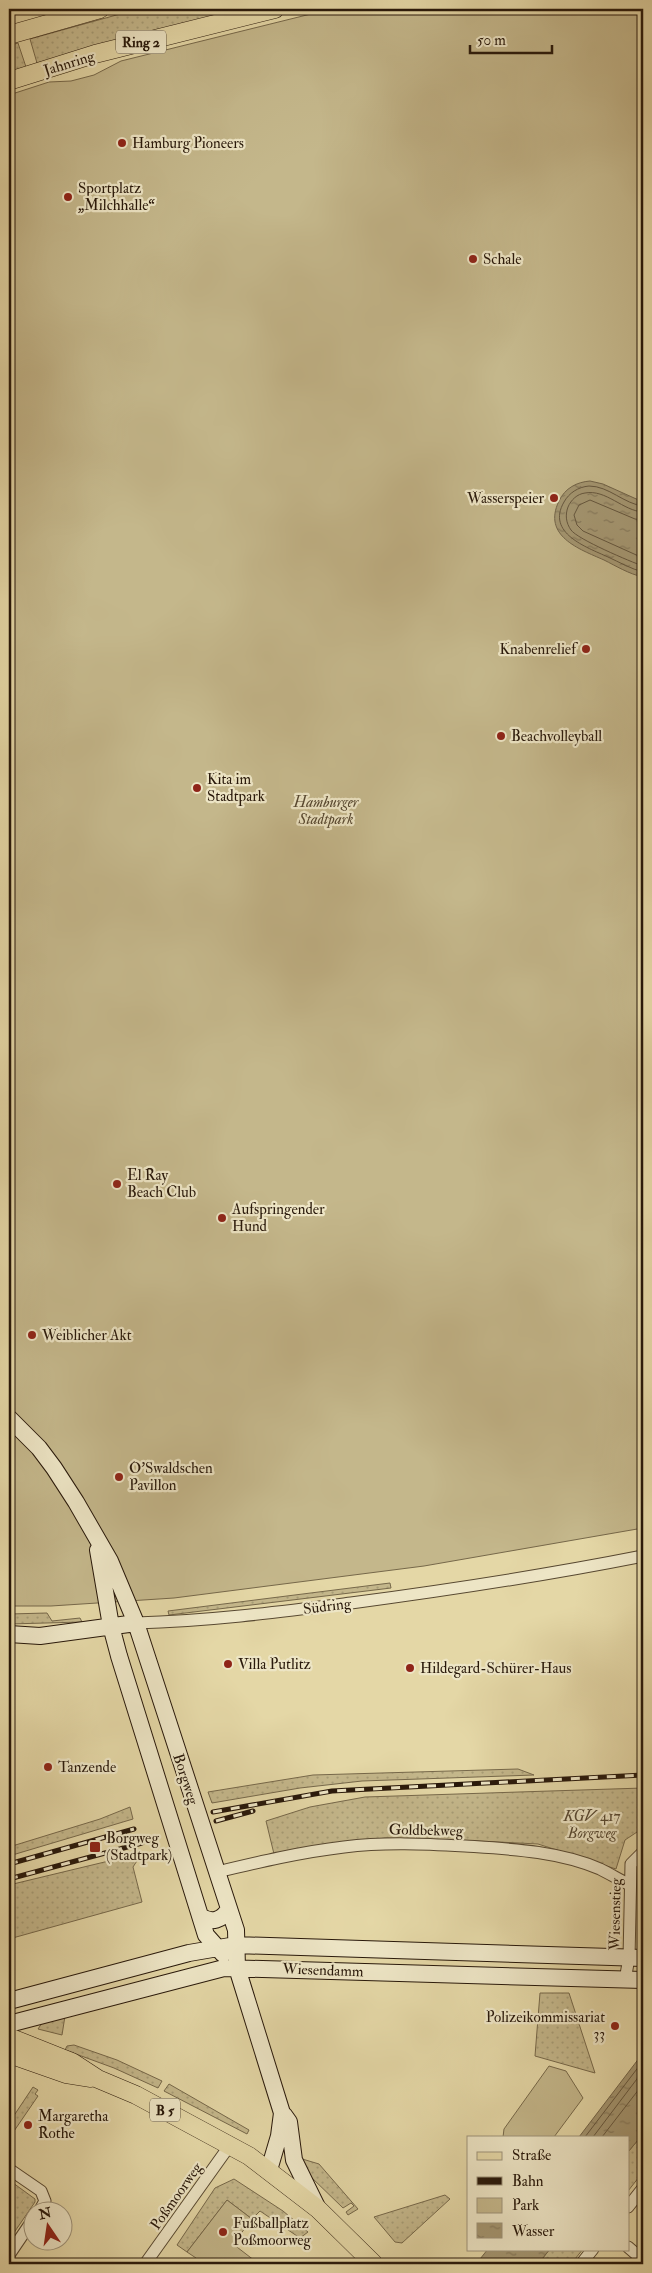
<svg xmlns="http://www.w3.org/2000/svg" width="652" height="2273" font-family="'IM FELL Double Pica',serif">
<defs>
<pattern id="grass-dots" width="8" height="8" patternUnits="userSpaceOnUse" patternTransform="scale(1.25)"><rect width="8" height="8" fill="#c4b78b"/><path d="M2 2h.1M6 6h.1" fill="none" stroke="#a89d77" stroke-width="1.8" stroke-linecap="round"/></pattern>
<pattern id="water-ripples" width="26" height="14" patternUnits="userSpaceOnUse" patternTransform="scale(1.25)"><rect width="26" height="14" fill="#a49671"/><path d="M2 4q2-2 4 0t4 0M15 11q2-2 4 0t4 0" fill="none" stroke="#86795b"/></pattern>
</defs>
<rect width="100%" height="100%" fill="#e4d7a6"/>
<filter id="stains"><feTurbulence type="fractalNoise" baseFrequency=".004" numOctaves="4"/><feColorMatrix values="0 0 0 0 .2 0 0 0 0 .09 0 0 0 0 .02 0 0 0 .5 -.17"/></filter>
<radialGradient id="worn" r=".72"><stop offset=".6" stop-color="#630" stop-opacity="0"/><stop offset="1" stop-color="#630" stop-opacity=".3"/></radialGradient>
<path fill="url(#grass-dots)" stroke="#76684a" d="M138 9H240L37 63 30 39Z
M18 43 26 67 9 73V46Z
M390 1583 391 1588 169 1615 168 1611Z
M47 1613 52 1621 80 1618 82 1622 9 1624V1614Z
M518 1769 534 1775 362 1781 300 1788 212 1803 208 1792 313 1775Z
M643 1788V1820L640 1830 625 1840 616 1869 538 1844 478 1841 385 1838 274 1854 266 1821 310 1807 365 1797Z
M130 1807 133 1819 9 1856V1847L100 1819Z
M142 1853 133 1867 142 1902 9 1939V1885Z
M540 1993H569L595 2073 535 2056Z
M65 2016 62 2035 38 2029 42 2023Z
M74 2045 117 2060 162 2081 158 2088 114 2068 65 2050 67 2046Z
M169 2084 249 2130 247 2134 164 2091Z
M33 2087 38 2090 35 2094 38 2096 12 2134 9 2131V2123Z
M643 2134V2172L628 2191V2152Z
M299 2158 319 2164 358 2209 348 2215 346 2212 354 2206 351 2203 343 2208 310 2176Z
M234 2179 283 2211 308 2232 300 2238 260 2211 252 2219 227 2200 187 2252 177 2245 215 2188Z
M9 2180 35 2199V2202L9 2240Z
M445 2195 450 2199 402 2243 395 2242 374 2217Z
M550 2249H583L571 2264H538Z"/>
<path fill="#c4b78b" stroke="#76684a" d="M331 9H643V1528L424 1566 174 1598 51 1606H9V95L49 82 71 81 94 75 121 61Z
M549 2066 566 2071 583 2098 554 2137H503L504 2129Z
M227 2200 252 2219 233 2244 259 2264H192L196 2258 187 2252Z"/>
<path fill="url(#water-ripples)" stroke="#726448" d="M590 481 603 484 643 502V577C629 574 616 566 604 560 579 549 542 536 559 501 565 488 577 482 590 481Z
M643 2053V2134L628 2152V2137H579Z
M488 2249H550L538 2264H476Z"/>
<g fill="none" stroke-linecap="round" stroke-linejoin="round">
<path stroke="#66573e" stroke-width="1" d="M643 506C624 504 609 486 589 486 578 487 569 493 564 502 546 533 586 547 608 557 619 562 631 569 643 572
M643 512C623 511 606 489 585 493 577 494 571 500 568 507 565 515 566 523 571 530 577 539 631 562 643 566
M643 520 635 519 590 500 579 505 574 515 577 525 583 531 643 558
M585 2137 643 2061
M593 2137 643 2071
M602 2137 643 2084"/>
<g stroke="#574831" stroke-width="13">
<path id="street" d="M136 1623C209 1621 279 1612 351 1603 449 1590 547 1575 643 1556
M217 1872C259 1862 301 1852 344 1847 384 1842 425 1844 465 1846 510 1849 558 1851 600 1869 610 1874 620 1880 630 1885
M625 1980 629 1958 631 1864 642 1853
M9 2169 41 2191 45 2201 40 2210
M628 2207 643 2188
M628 2247 643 2260
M9 2255 32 2221
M145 2264 230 2145
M581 2264 593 2249"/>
</g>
<g stroke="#28180a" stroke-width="18">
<path id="secondary" d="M9 1418 39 1448 54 1468 76 1502 110 1561 136 1623 236 1930 237 1968 282 2113 279 2136 269 2170
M98 1550 111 1626 119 1656 206 1935 223 1954
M9 1634 40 1636 136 1623
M200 1916C212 1924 222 1920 229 1909
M9 2001 189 1953 236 1945 643 1958
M9 2024 224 1968 643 1980
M284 2115 289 2122 294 2160 318 2209"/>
</g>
<g stroke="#28180a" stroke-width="19">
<path id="primary" d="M9 35 100 9
M9 81 95 54 275 9
M9 2037 72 2062 98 2079 136 2095 249 2156 318 2209 374 2264
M9 2054 66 2074 91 2078"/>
</g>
<use href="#street" stroke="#ede5c5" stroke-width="11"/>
<use href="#secondary" stroke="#ede5c5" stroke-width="16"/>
<use href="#primary" stroke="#e4d7a6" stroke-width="18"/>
<g stroke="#28180a" stroke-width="5">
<path id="rail" d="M213 1812 332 1791 643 1775
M216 1821 253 1811
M9 1864 134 1829
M9 1879 142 1843"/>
</g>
<use href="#rail" stroke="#ede5c5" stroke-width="3" stroke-dasharray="9" stroke-linecap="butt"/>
</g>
<g fill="#8f2418" stroke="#ede5c5" stroke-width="2">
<circle cx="122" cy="143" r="5"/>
<circle cx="68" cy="197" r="5"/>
<circle cx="473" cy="259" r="5"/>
<circle cx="554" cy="498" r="5"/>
<circle cx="586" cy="649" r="5"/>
<circle cx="501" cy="736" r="5"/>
<circle cx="197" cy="788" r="5"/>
<circle cx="117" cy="1184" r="5"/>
<circle cx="222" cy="1218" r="5"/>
<circle cx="32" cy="1335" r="5"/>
<circle cx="119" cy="1477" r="5"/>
<circle cx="228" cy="1664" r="5"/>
<circle cx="410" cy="1668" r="5"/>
<circle cx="48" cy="1767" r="5"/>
<rect x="89" y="1841" width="12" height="12" rx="2.5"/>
<circle cx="615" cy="2026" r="5"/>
<circle cx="28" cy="2125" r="5"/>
<circle cx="223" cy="2232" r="5"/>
</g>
<g text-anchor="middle" stroke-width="4.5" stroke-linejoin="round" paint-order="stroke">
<g fill="#ede5c5" stroke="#635642" stroke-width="1">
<rect x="116" y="30.5" width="50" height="23" rx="4"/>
<rect x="150" y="2098.5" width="30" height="23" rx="4"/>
</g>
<g font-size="14" font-weight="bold" fill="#28180a">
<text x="141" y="47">Ring 2</text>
<text x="165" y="2115">B 5</text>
</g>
<g font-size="15" fill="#28180a" stroke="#ede5c5">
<text transform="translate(69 63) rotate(-17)" y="5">Jahnring</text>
<text transform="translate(327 1606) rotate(-7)" y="5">Südring</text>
<text transform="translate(186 1779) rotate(72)" y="5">Borgweg</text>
<text transform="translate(426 1830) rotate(1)" y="5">Goldbekweg</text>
<text transform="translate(615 1914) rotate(-89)" y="5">Wiesenstieg</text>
<text transform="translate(323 1970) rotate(2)" y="5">Wiesendamm</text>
<text transform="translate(176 2196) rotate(-55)" y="5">Poßmoorweg</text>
</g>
<g font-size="15" fill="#28180a" stroke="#ede5c5" text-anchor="start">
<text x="132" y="148">Hamburg Pioneers</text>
<text x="78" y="193">Sportplatz<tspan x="78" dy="17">„Milchhalle“</tspan></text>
<text x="483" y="264">Schale</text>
<text x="544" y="503" text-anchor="end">Wasserspeier</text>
<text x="576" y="654" text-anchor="end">Knabenrelief</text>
<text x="511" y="741">Beachvolleyball</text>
<text x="207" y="784">Kita im<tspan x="207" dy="17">Stadtpark</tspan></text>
<text x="127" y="1180">El Ray<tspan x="127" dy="17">Beach Club</tspan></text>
<text x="232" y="1214">Aufspringender<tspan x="232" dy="17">Hund</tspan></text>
<text x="42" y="1340">Weiblicher Akt</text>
<text x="129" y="1473">O'Swaldschen<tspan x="129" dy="17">Pavillon</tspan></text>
<text x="238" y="1669">Villa Putlitz</text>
<text x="420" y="1673">Hildegard-Schürer-Haus</text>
<text x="58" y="1772">Tanzende</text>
<text x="106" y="1843">Borgweg<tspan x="106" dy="17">(Stadtpark)</tspan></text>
<text x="605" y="2022" text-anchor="end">Polizeikommissariat<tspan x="605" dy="17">33</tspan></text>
<text x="38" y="2121">Margaretha<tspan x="38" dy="17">Rothe</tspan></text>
<text x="233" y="2228">Fußballplatz<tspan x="233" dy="17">Poßmoorweg</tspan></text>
</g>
<g font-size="15" font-style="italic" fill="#574831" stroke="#ede5c5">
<text x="326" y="807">Hamburger<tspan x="326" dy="17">Stadtpark</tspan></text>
<text x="592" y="1821">KGV 417<tspan x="592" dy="17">Borgweg</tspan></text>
</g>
</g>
<rect width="652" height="2273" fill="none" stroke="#e4d7a6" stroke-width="30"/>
<rect x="10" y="10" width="632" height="2253" fill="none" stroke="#28180a" stroke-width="2.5"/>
<rect x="15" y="15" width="622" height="2243" fill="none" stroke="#28180a"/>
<rect x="467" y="2136" width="162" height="115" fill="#ede5c5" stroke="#9e937a"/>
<rect x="477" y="2152" width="25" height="8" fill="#e4d7a6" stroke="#9e937a"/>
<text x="512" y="2160" font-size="15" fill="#28180a">Straße</text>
<rect x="477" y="2177" width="25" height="8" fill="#28180a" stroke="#9e937a"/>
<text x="512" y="2186" font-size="15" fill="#28180a">Bahn</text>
<rect x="477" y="2198" width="25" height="15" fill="#c4b78b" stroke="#9e937a"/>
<text x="512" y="2210" font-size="15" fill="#28180a">Park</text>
<rect x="477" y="2223" width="25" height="15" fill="url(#water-ripples)" stroke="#9e937a"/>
<text x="512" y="2236" font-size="15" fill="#28180a">Wasser</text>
<g transform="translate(48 2226) rotate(347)"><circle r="24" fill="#ede5c5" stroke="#9e937a"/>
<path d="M0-4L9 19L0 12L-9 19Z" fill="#8f2418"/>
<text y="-8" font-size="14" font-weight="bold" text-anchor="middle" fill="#28180a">N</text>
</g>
<path d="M470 45v8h82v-8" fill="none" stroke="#28180a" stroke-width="2.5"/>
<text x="477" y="45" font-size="15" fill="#28180a" stroke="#ede5c5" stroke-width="4" paint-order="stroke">50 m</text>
<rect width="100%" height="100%" filter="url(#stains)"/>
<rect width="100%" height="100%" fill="url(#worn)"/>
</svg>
